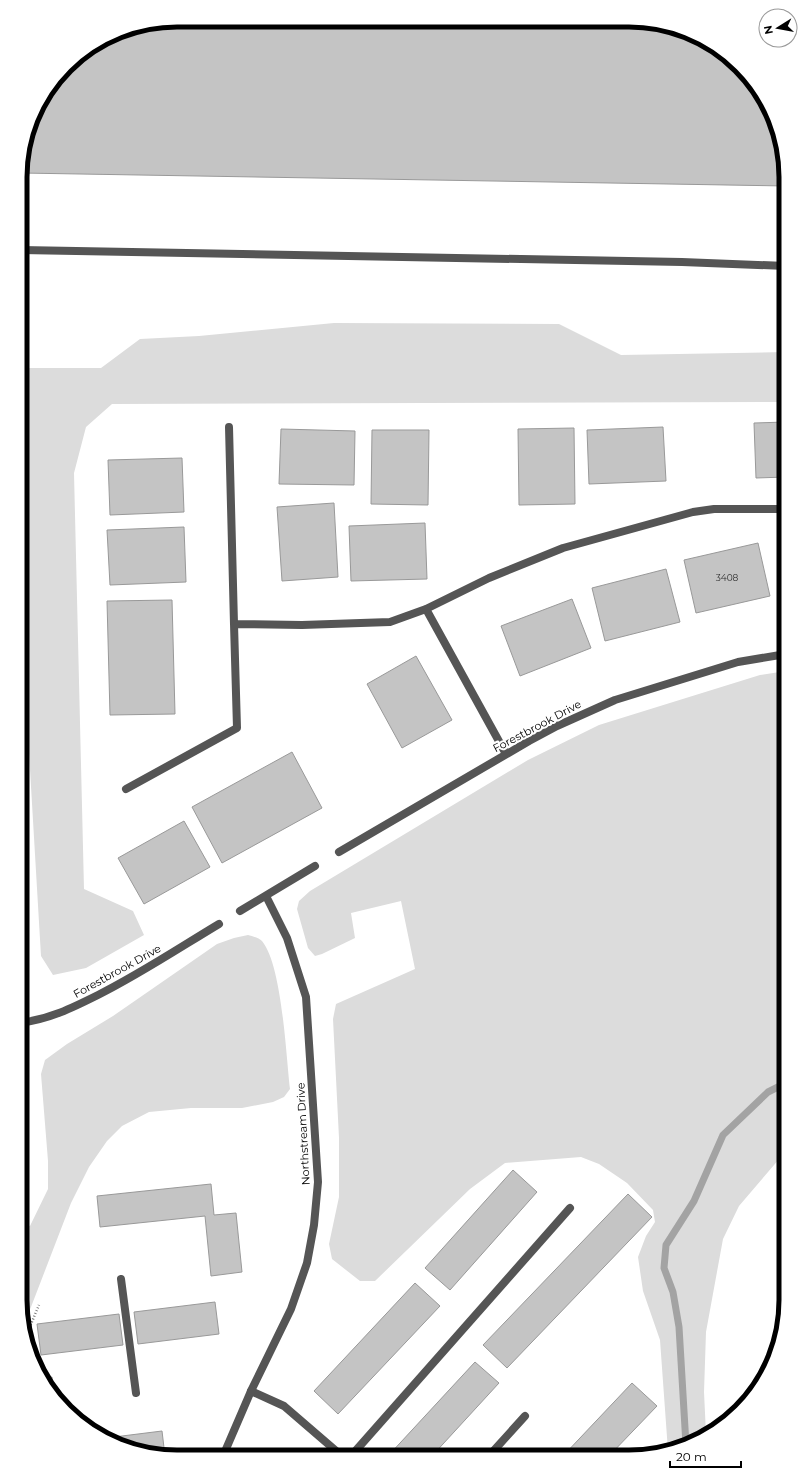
<svg xmlns="http://www.w3.org/2000/svg" width="806" height="1477" font-family="Montserrat,sans-serif">
<rect width="100%" height="100%" fill="#fff"/>
<path fill="#dcdcdc" d="M334 323 559 324 621 355 786 352V402L112 404 86 427 74 473 84 889 133 911 144 935 86 968 53 975 41 956 21 617V368H101L140 339 199 336Z
M786 671V1151L739 1206 723 1239 706 1332 704 1392 706 1434 679 1449 668 1451 660 1340 643 1291 638 1257 646 1236 655 1222 653 1210 627 1183 599 1164 581 1157 505 1163 470 1189 375 1281H360L332 1259 329 1244 339 1197V1138L333 1019 336 1004 415 969 401 901 351 913 355 938 322 954 315 956 308 948 297 909 299 901 310 891 528 760 599 725 760 675Z
M248 935C252 936 259 938 262 941 282 965 286 1055 290 1089L284 1097 273 1102 242 1108H191L149 1112 122 1126 107 1141 89 1167 71 1203 31 1307 24 1322 20 1300V1223L30 1226 48 1189V1161L41 1074 45 1060 67 1044 113 1016 217 944 234 938Z"/>
<g fill="none" stroke-linecap="round" stroke-linejoin="round">
<path stroke="#a3a3a3" stroke-width="7" d="M686 1445 679 1327 673 1292 664 1268 666 1245 694 1201 723 1135 768 1092 786 1083"/>
</g>
<path fill="#c4c4c4" stroke="#999" d="M177 20 659 23 698 36 732 59 759 90 778 127 786 177V186L21 173V157L36 108 73 59 117 32Z
M786 422V477L756 478 754 423Z
M663 427 666 481 589 484 587 430Z
M574 428 575 504 519 505 518 429Z
M281 429 355 431 354 485 279 484Z
M372 430H429L428 505 371 504Z
M182 458 184 512 110 515 108 460Z
M334 503 338 577 282 581 277 507Z
M425 523 427 579 351 581 349 526Z
M184 527 186 582 110 585 107 530Z
M758 543 770 596 696 613 684 560Z
M666 569 680 622 605 641 592 588Z
M572 599 591 648 520 676 501 626Z
M172 600 175 714 110 715 107 601Z
M416 656 452 720 402 748 367 684Z
M292 752 322 808 222 863 192 807Z
M184 821 210 867 144 904 118 858Z
M513 1170 537 1192 450 1290 425 1268Z
M211 1184 214 1215 236 1213 242 1272 211 1276 205 1216 100 1227 97 1196Z
M628 1194 652 1217 507 1368 483 1345Z
M415 1283 440 1306 338 1414 314 1391Z
M215 1302 219 1334 138 1344 134 1312Z
M119 1314 123 1345 41 1355 37 1324Z
M475 1362 499 1383 432 1456H388Z
M52 1377 53 1395 47 1387 42 1378Z
M632 1383 657 1406 608 1457H562Z
M162 1431 165 1456H157L117 1445 106 1438Z"/>
<g fill="none" stroke-linecap="round" stroke-linejoin="round">
<path stroke="#777" stroke-width="2.5" stroke-dasharray="1 2" stroke-linecap="butt" d="M26 1336 39 1305"/>
<path stroke="#555" stroke-width="8" d="M21 250 682 262 786 266
M121 1279 136 1393
M251 1391 284 1406 342 1456
M351 1456 570 1208
M488 1457 525 1416"/>
<path stroke="#555" stroke-width="8" d="M229 427 234 624
M426 609 506 754
M126 789 237 728 234 624 302 625 390 622 426 609 489 578 563 548 693 512 714 509H786
M339 852 529 741 557 726 615 700 738 662 786 654
M240 911 315 866
M20 1023C50 1019 72 1008 98 995 140 974 179 948 219 924
M223 1456 251 1391 291 1309 307 1263 314 1225 318 1182 306 997 287 938 266 896"/>
</g>
<g text-anchor="middle" stroke-width="4" stroke-linejoin="round" paint-order="stroke">
<g font-size="9" fill="#313131">
<text x="727" y="581">3408</text>
</g>
<g font-size="11" fill="#000" stroke="#fff">
<text transform="translate(537 726) rotate(-28)" y="4">Forestbrook Drive</text>
<text transform="translate(117 971) rotate(-29)" y="4">Forestbrook Drive</text>
<text transform="translate(303 1134) rotate(-93)" y="4">Northstream Drive</text>
</g>
</g>
<path d="M0 0H806V1477H0ZM177 27H629A150 150 0 0 1 779 177V1300A150 150 0 0 1 629 1450H177A150 150 0 0 1 27 1300V177A150 150 0 0 1 177 27Z" fill="#fff" fill-rule="evenodd"/>
<path fill="none" stroke="#000" stroke-width="5" d="M177 27H629A150 150 0 0 1 779 177V1300A150 150 0 0 1 629 1450H177A150 150 0 0 1 27 1300V177A150 150 0 0 1 177 27Z"/>
<g transform="translate(778 28) rotate(259)"><circle r="19" fill="#ffffff" stroke="#999999"/>
<path d="M0-3L7 15L0 10L-7 15Z" fill="#000000"/>
<text y="-6" font-size="11" font-weight="bold" text-anchor="middle" fill="#000000">N</text>
</g>
<path d="M670 1461v6h71v-6" fill="none" stroke="#000000" stroke-width="2"/>
<text x="676" y="1461" font-size="12" fill="#000000" stroke="#ffffff" stroke-width="3" paint-order="stroke">20 m</text>
</svg>
